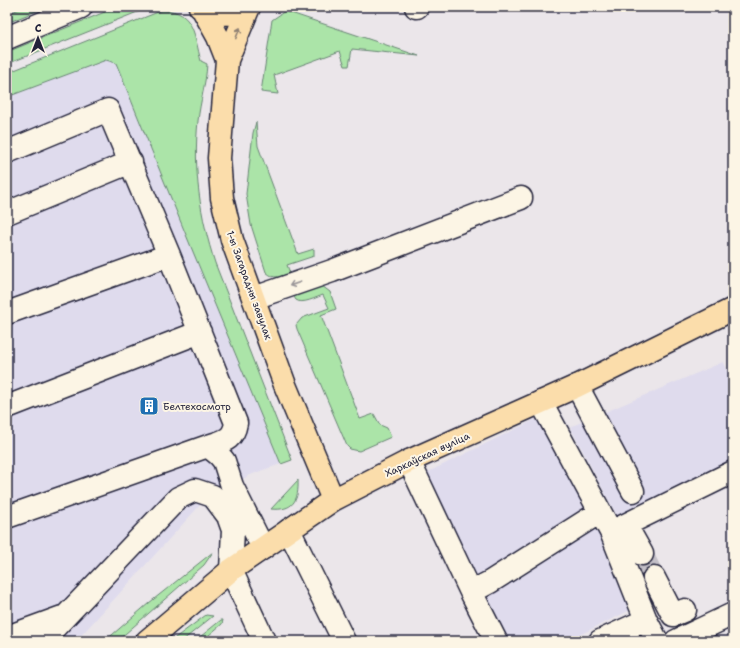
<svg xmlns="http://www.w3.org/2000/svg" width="740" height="648" font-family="'Shantell Sans',sans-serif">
<rect width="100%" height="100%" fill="#ebe6ea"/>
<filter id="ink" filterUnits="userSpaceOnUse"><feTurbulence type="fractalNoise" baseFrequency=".025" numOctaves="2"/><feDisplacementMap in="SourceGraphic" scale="8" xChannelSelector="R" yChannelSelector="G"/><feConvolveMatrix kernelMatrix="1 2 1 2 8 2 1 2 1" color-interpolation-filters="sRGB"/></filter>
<g filter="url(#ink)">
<path fill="#dfdbed" d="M106 60 116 63 184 230 281 464 263 470 248 476 202 503 76 641H7V97Z
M723 362 733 384V461L617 516 570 427Z
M558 408 657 597 567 641H486L408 482Z"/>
<path fill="#abe4a8" stroke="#668372" d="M24 7H46L7 23V14Z
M117 7H141L140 11 7 64V52Z
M163 10C195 11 194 36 201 61L207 64C206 83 200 102 198 121 193 169 200 217 215 263L292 460 281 464 184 230 116 63 106 60 7 97V73Z
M285 11 419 56 352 49 349 66H345L340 51 274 75 278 94 261 92 272 20Z
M256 122 258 146 298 254 314 249V256L287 265 290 273C279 277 275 280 266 272L251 225 246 194 253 133Z
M322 286 330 292 336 309 321 315 360 419 374 414 380 425 387 428 391 437 359 451 350 449 347 446 297 329 296 325 302 318 329 308 323 295C317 297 302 305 296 300 295 299 294 296 293 295Z
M298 480C299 501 293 511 271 509Z
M213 552 204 565 117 641H105L149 603Z
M206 615 213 616 182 641H171Z
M221 620H223L222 624 202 641H195Z"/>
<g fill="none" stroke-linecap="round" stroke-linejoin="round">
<path stroke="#c3bfc7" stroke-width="22" stroke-dasharray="22 11" stroke-linecap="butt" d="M642 554 654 578"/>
<g stroke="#22223b" stroke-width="25">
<path id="minor" d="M416 7H417
M7 38 81 7
M7 152 108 110 169 255 236 423C233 441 223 441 208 446L219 455 224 461 232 486 263 548
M7 213 131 162
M254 298 332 271 521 198
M7 313 169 255
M577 386 633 491
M541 402 611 532 646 620 657 641
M7 407 200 332
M409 461 471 592 496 641
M7 517 208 446
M289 530 344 641
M611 532 733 472
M611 532 629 531 642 554
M654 578 673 615 685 610
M471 592 490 582 600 512
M7 637 62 617
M42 641 178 498 195 490 213 496 228 516 233 530 231 570 264 641
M600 641 646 620
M676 641 733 614"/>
</g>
<g stroke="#22223b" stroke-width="25">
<path id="major" d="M200 7C214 17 231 16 245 7
M249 7 227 60 219 158 222 198 232 240 285 385 333 500
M202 8 218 37 227 60
M147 641 231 570 333 500 409 461 577 386 733 309"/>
</g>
<use href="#minor" stroke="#fcf5e5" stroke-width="22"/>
<use href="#major" stroke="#fbddab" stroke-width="22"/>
</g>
<defs><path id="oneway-shaft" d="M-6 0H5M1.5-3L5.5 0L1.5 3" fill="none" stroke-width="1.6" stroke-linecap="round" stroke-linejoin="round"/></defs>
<use stroke="#8e8073" href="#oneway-shaft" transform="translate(238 33) rotate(-68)"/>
<use stroke="#9a9698" href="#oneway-shaft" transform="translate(295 284) rotate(161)"/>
</g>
<defs>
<g id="building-square" transform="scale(1)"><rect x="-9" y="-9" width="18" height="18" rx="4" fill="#1f6fb2" stroke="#fcf5e5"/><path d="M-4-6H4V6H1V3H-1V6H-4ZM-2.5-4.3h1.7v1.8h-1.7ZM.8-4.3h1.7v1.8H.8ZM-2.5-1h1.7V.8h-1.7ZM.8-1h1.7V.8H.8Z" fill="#fff"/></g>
</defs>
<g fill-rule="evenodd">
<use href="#building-square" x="149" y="406"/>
</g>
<g text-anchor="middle" stroke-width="4" stroke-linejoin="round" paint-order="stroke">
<g font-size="10" fill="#22223b" stroke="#fcf5e5">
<text transform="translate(250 285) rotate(70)" y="4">1-ы Загарадны завулак</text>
<text transform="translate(427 454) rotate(-25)" y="4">Харкаўская вуліца</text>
</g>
<g font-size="10" fill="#22223b" stroke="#fcf5e5" text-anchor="start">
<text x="163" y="410">Белтехосмотр</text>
</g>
</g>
<rect width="740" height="648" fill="none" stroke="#fcf5e5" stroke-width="24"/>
<rect x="12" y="12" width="716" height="624" fill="none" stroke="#22223b" stroke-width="1.5" filter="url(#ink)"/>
<g transform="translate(38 38)" stroke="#fcf5e5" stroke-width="3" paint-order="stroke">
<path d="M0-3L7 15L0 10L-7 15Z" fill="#22223b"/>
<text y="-6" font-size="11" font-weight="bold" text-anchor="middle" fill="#22223b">С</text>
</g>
</svg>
